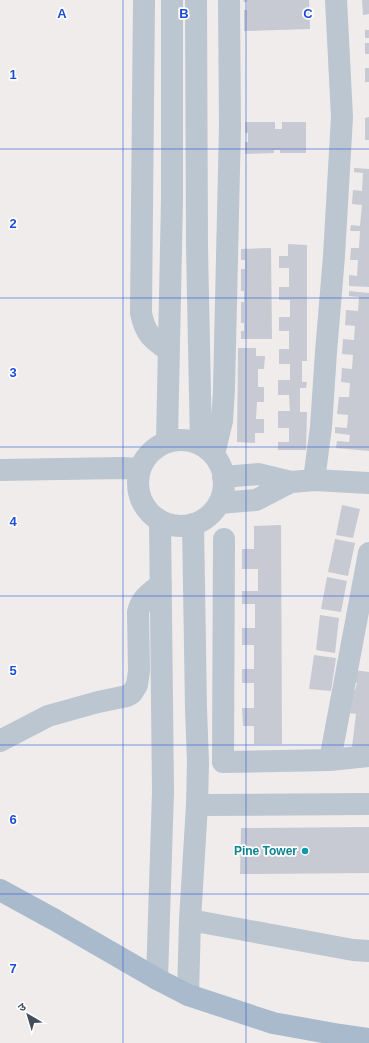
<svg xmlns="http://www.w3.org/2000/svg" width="369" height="1043" font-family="Helvetica,'Noto Sans Devanagari',sans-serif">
<rect width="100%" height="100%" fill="#efeceb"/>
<path fill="#c7cad2" d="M243 0H309L310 29 244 31V10H247V2H244Z
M362 0H369V14L363 15Z
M365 30H369V38H365Z
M365 43H369V54H365Z
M365 68H369V82H365Z
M369 117V140H365V118Z
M245 122H275V129H282V122H306V153H280V150H274V153L245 154V142H248V133H245Z
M354 168 369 169V287L349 286V275L357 276 358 260H350L351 248H359L360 231H350L351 225 360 226 362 205 352 204 353 190 362 191 363 173 354 172Z
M288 244 307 245V361H302V382H307L306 388H300V412H307L306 450H278V442H289V428H278V411H290L289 395H278V380H290V364H279V349H289V331H279V317H290V300H279V287H289V268H279V256H288Z
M271 248 272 339H241V331H244V323H241V302H244V291H241V269H245V260H241V249Z
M349 291 369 293V451L336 448 337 441 349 442 350 435 335 433V427L347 428 348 415 337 414 339 397H349L350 383 341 382 342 368 352 369 353 355 342 354 343 339 354 340 355 326 345 325 346 310 358 311 359 297 349 296Z
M238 348H256V356H265L264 369H258V387H264V402H257L256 419H264V433H255V443L237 442Z
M342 505 360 509 353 538 336 535Z
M281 525 282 744H254V726H243L242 708H254V683H242V669H254V645H242V628H255V604H242V591H258V569H242V549H254V526Z
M335 539 355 543 348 576 328 572Z
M327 577 347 581 341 612 321 609Z
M320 615 339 618 335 653 316 650Z
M314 655 336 658 331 691 309 689Z
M353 670 369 672V749L352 747 356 714 348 713 351 690H355L357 683 352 682Z
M369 827V873L240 874 241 828Z"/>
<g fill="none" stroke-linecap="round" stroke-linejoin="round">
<path stroke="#bbc6d0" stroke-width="22" d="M144 0 141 313C145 334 152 339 169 351
M196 0 197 246 201 444
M138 483a43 43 0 1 1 86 0a43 43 0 1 1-86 0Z
M167 441 172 200V0
M214 454 222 421 224 390 230 126 229 0
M0 470 122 468 140 469
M223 477 258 474 291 482 314 480 369 483
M314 480 321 427 326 352 334 256 342 117 336 0
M219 503 256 500 291 482
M224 539 223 762 330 760 369 756
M0 741 48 716 98 702 127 696 132 693 137 685 139 671 138 612C141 598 150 593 161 584
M330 760 369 553
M197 805 369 804
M190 920 353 950 369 951
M157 979 163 792 160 521
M188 995 190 920 197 805 198 763 196 708 193 524"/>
<path stroke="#a9bacd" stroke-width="22" d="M0 890 55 920 157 979 188 995 273 1023 340 1035 369 1039"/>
</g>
<path fill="none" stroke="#1d4ed8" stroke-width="1" stroke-opacity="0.55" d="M123 0V1043M246 0V1043M0 149H369M0 298H369M0 447H369M0 596H369M0 745H369M0 894H369"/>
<circle fill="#0f9aa8" stroke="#fff" stroke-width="1.5" cx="305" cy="851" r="4"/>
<g text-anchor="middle" stroke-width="3.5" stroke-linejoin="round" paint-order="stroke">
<g font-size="12" font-weight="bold" fill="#0d838f" stroke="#fff" text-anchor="end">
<text x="297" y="855">Pine Tower</text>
</g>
</g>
<g font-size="13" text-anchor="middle" font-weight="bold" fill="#1d4ed8" stroke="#fff" stroke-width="3.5" stroke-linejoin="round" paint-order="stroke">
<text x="62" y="18">A</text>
<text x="184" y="18">B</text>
<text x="308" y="18">C</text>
<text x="13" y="79">1</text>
<text x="13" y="228">2</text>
<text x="13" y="377">3</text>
<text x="13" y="526">4</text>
<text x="13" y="675">5</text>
<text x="13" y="824">6</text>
<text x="13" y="973">7</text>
</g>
<g transform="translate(28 1015) rotate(322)" stroke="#ffffff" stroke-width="3" paint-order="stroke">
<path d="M0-3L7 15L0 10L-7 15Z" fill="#434e5a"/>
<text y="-6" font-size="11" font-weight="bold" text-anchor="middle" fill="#434e5a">उ</text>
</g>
</svg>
